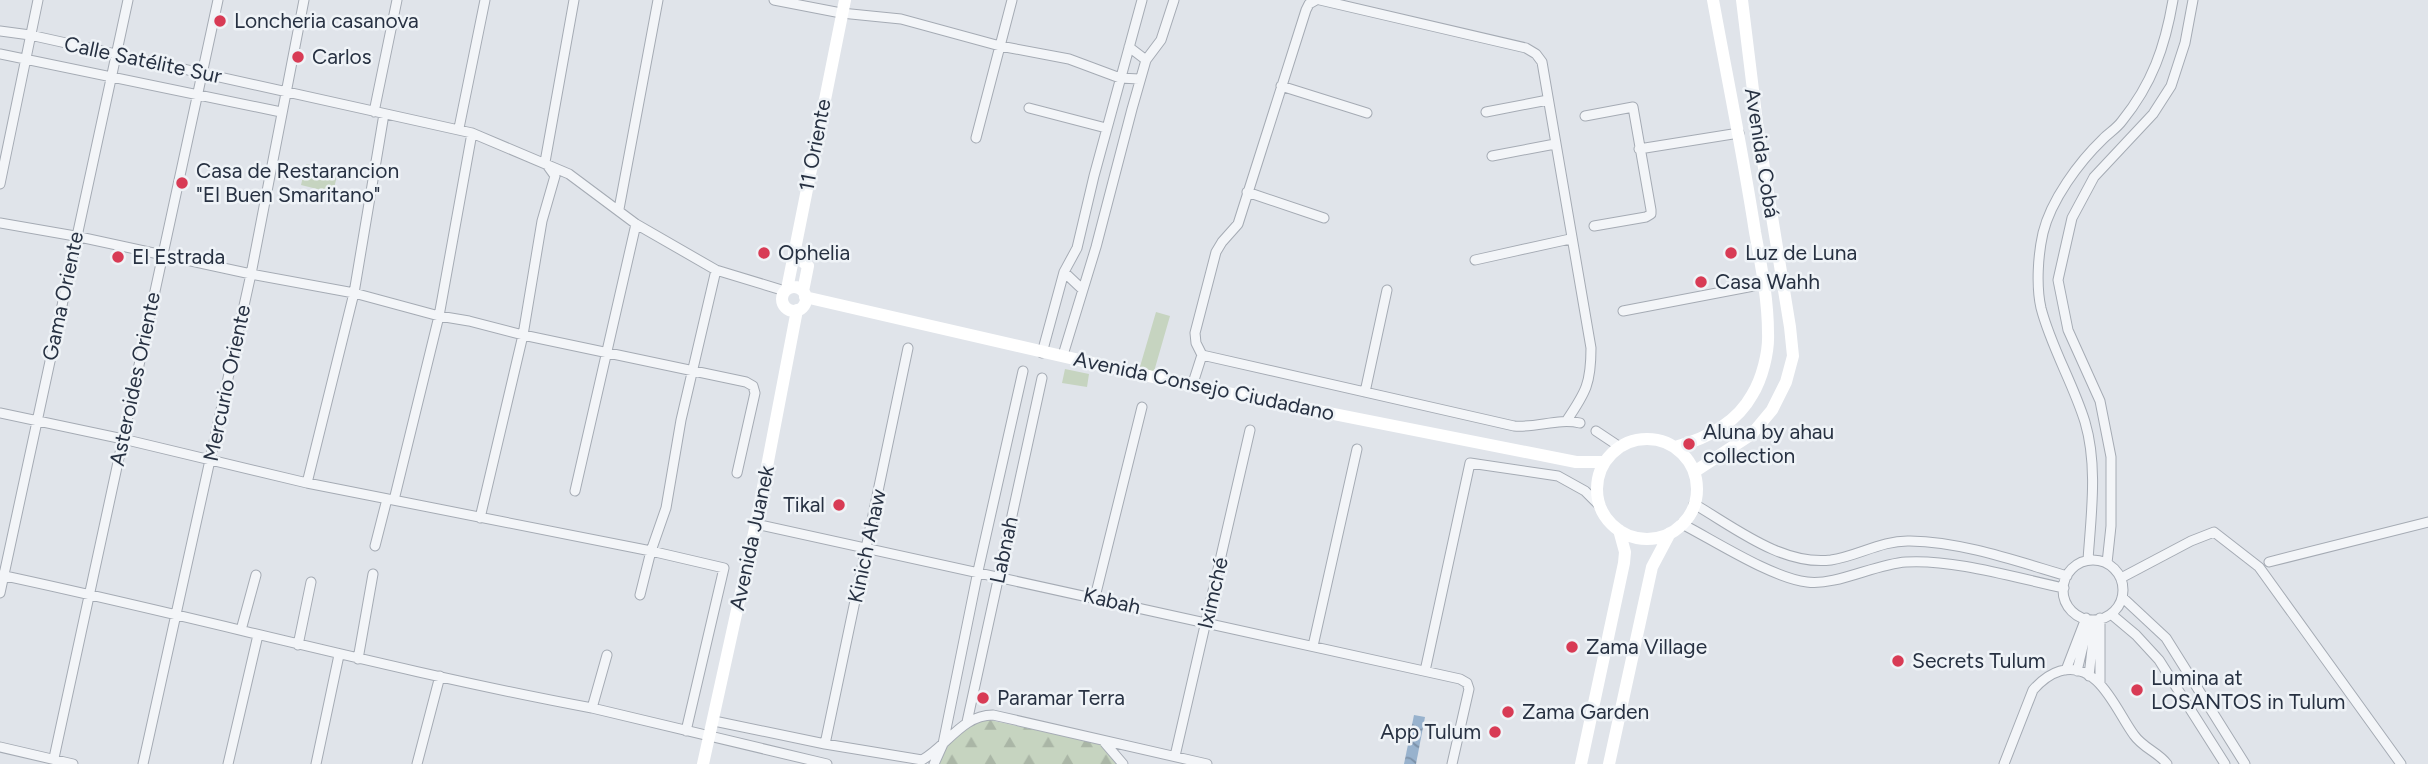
<svg xmlns="http://www.w3.org/2000/svg" width="2428" height="764" font-family="Figtree,sans-serif">
<defs>
<pattern id="forest-firs" width="22" height="20" patternUnits="userSpaceOnUse" patternTransform="scale(1.75)"><rect width="22" height="20" fill="#c6d4c0"/><path d="M5 1l3.5 6h-7zM16 11l3.5 6h-7z" fill="#aab6a6"/></pattern>
<pattern id="water-waves" width="16" height="10" patternUnits="userSpaceOnUse" patternTransform="scale(1.75)"><rect width="16" height="10" fill="#98b2cd"/><path d="M0 5q4-4 8 0t8 0" fill="none" stroke="#7c91a8"/></pattern>
</defs>
<rect width="100%" height="100%" fill="#e0e4ea"/>
<path fill="#c6d4c0" d="M306 164 338 171 333 193 301 185Z
M1156 312 1170 316 1153 375 1139 370Z
M1065 369 1089 374 1087 387 1062 383Z"/>
<path fill="url(#forest-firs)" d="M981 718 1103 745 1117 764H938C948 740 960 732 981 718Z"/>
<path fill="url(#water-waves)" d="M1414 715 1425 717 1416 764H1404Z"/>
<g fill="none" stroke-linecap="round" stroke-linejoin="round">
<g stroke="#a5abb4" stroke-width="11">
<path id="street" d="M774 0 841 13 901 19 1000 46 1069 59 1120 78 1139 79
M1320 0 1526 48 1536 54 1542 62 1591 348C1591 383 1586 392 1567 420
M0 31 30 35 472 133 569 174 636 224 716 270 785 291
M1129 47 1146 60
M0 54 281 112
M1281 86 1367 113
M1029 108 1106 128
M374 112 397 0
M1486 112 1548 100
M1585 116 1633 107 1651 210V214L1646 217 1594 226
M459 128 485 0
M976 138 1012 0
M1639 149 1739 133
M1492 156 1555 144
M0 184 38 0
M1247 192 1324 218
M619 209 658 0
M0 223 75 236 251 274 354 293 439 316 469 321 523 335 746 382 753 386 755 393 737 473
M1475 260 1570 239
M1064 272 1082 289
M1623 311 1764 284
M1042 353 1064 272 1077 248 1094 176 1142 0
M1063 355 1096 247 1132 109 1146 60 1161 40 1174 0
M1202 355 1514 426C1537 428 1558 418 1580 423
M1192 386 1202 355 1196 343 1195 333 1216 252 1222 242 1238 224 1306 10 1309 4 1316 0
M1365 392 1387 290
M0 413 123 439 307 483 651 551 724 568 686 731
M1596 431 1620 447
M307 483 354 293 384 114
M575 491 636 224
M394 500 439 316 472 133
M1694 504C1734 527 1782 566 1831 560 1858 556 1882 540 1910 541 1963 542 2016 561 2067 576
M480 518 523 335 542 221 555 176 545 162 574 0
M756 524 1460 679 1467 683 1469 689 1452 764
M1682 524C1715 541 1772 578 1807 582 1836 586 1875 564 1906 562 1954 559 2016 578 2064 588
M375 546 387 499
M2088 560C2091 515 2098 466 2085 422 2073 383 2051 347 2041 308 2036 286 2038 255 2043 233 2051 200 2079 162 2103 139 2109 133 2117 128 2122 121 2152 84 2165 47 2173 0
M2063 590a30 30 0 1 1 60 0a30 30 0 1 1-60 0Z
M2269 562 2428 522
M2107 563 2111 526V457L2100 401 2068 330 2058 280 2072 218 2094 177 2153 114 2171 86 2185 43 2193 0
M0 575C198 617 393 671 592 708L607 655
M2121 578 2191 541 2214 532 2259 567 2401 764
M0 593 128 0
M640 595 651 551 666 508 681 420 716 270
M1095 597 1142 407
M2122 597 2166 638 2245 764
M2111 614 2136 635 2159 660 2225 764
M241 630 256 575
M298 645 311 582
M1313 646 1357 449
M358 659 373 574
M2066 670 2086 618
M1425 671 1470 463 1558 476 1585 491 1600 506
M2077 671 2089 621
M2089 676 2095 622
M2100 684V618
M592 708 827 764
M714 721 825 744 922 760C947 746 962 715 993 715L1207 764
M967 722 1042 378
M1105 743 1123 764
M825 744 908 348
M0 747 73 764
M1175 756 1250 430
M54 758 218 0
M143 764 251 274 304 0
M228 764 258 635
M316 764 339 655
M417 764 440 676
M934 764 943 744 978 571 1023 371
M2004 764 2033 690C2040 682 2050 674 2060 671 2099 660 2116 711 2134 735 2143 748 2158 752 2167 764"/>
</g>
<use href="#street" stroke="#f3f5f8" stroke-width="9"/>
<path stroke="#fff" stroke-width="12" d="M794 254 808 266 803 291
M782 299a12 12 0 1 1 24 0a12 12 0 1 1-24 0Z
M787 289 845 0
M805 297 1192 386 1576 462H1605
M1597 489a50 50 0 1 1 100 0a50 50 0 1 1-100 0Z
M1675 447C1705 439 1736 424 1752 395 1762 379 1769 352 1768 333 1768 299 1761 265 1755 232 1743 154 1727 77 1713 0
M1694 472 1752 434 1772 410 1786 382 1793 356 1790 327 1758 131 1742 0
M703 764 756 524 797 310
M1581 764 1624 563 1625 552 1619 530
M1609 764 1652 567 1670 533"/>
</g>
<g fill="#d83b55" stroke="#eff3f7" stroke-width="2.5">
<circle cx="220" cy="21" r="7"/>
<circle cx="298" cy="57" r="7"/>
<circle cx="182" cy="183" r="7"/>
<circle cx="764" cy="253" r="7"/>
<circle cx="1731" cy="253" r="7"/>
<circle cx="118" cy="257" r="7"/>
<circle cx="1701" cy="282" r="7"/>
<circle cx="1689" cy="444" r="7"/>
<circle cx="839" cy="505" r="7"/>
<circle cx="1572" cy="647" r="7"/>
<circle cx="1898" cy="661" r="7"/>
<circle cx="2137" cy="690" r="7"/>
<circle cx="983" cy="698" r="7"/>
<circle cx="1508" cy="712" r="7"/>
<circle cx="1495" cy="732" r="7"/>
</g>
<g text-anchor="middle" stroke-width="5" stroke-linejoin="round" paint-order="stroke">
<g font-size="21" fill="#273142" stroke="#eff3f7" text-anchor="start">
<text x="234" y="28">Loncheria casanova</text>
<text x="312" y="64">Carlos</text>
<text x="196" y="178">Casa de Restarancion<tspan x="196" dy="24">"El Buen Smaritano"</tspan></text>
<text x="778" y="260">Ophelia</text>
<text x="1745" y="260">Luz de Luna</text>
<text x="132" y="264">El Estrada</text>
<text x="1715" y="289">Casa Wahh</text>
<text x="1703" y="439">Aluna by ahau<tspan x="1703" dy="24">collection</tspan></text>
<text x="825" y="512" text-anchor="end">Tikal</text>
<text x="1586" y="654">Zama Village</text>
<text x="1912" y="668">Secrets Tulum</text>
<text x="2151" y="685">Lumina at<tspan x="2151" dy="24">LOSANTOS in Tulum</tspan></text>
<text x="997" y="705">Paramar Terra</text>
<text x="1522" y="719">Zama Garden</text>
<text x="1481" y="739" text-anchor="end">App Tulum</text>
</g>
<g font-size="21" fill="#273142" stroke="#eff3f7">
<text transform="translate(143 60) rotate(12)" y="7">Calle Satélite Sur</text>
<text transform="translate(815 145) rotate(-79)" y="7">11 Oriente</text>
<text transform="translate(1762 153) rotate(81)" y="7">Avenida Cobá</text>
<text transform="translate(63 296) rotate(-78)" y="7">Gama Oriente</text>
<text transform="translate(135 379) rotate(-78)" y="7">Asteroides Oriente</text>
<text transform="translate(227 383) rotate(-78)" y="7">Mercurio Oriente</text>
<text transform="translate(1204 386) rotate(12)" y="7">Avenida Consejo Ciudadano</text>
<text transform="translate(752 538) rotate(-78)" y="7">Avenida Juanek</text>
<text transform="translate(867 546) rotate(-78)" y="7">Kinich Ahaw</text>
<text transform="translate(1004 550) rotate(-78)" y="7">Labnah</text>
<text transform="translate(1213 593) rotate(-77)" y="7">Iximché</text>
<text transform="translate(1112 601) rotate(13)" y="7">Kabah</text>
</g>
</g>
</svg>
